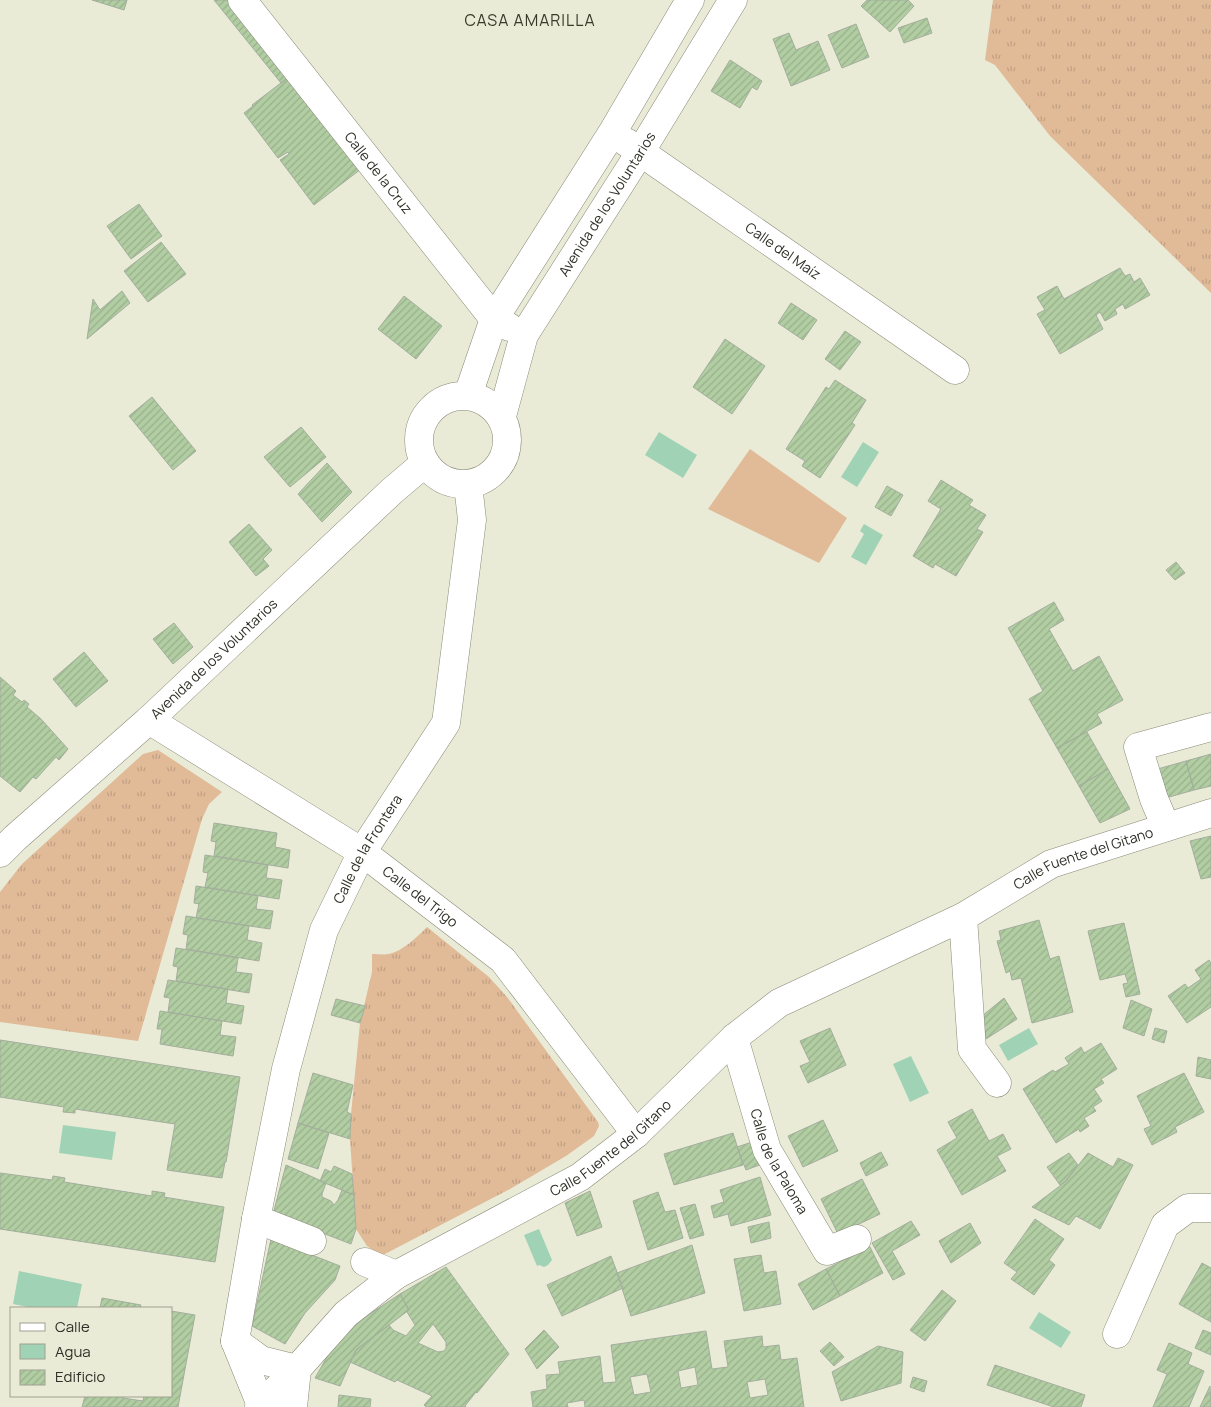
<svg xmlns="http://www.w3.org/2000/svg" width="1211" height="1407" font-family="Manrope,sans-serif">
<defs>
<pattern id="grass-tufts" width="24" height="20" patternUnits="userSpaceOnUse" patternTransform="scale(1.25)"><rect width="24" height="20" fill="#e1ba98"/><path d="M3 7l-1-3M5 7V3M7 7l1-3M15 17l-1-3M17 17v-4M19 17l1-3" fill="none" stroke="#c1a083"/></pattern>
<pattern id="building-hatch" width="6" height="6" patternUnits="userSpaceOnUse" patternTransform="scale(1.25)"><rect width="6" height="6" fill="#b1cda2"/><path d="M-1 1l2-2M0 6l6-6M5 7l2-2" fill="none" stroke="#99b08c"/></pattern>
</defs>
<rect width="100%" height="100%" fill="#e9ebd6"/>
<path fill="url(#grass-tufts)" d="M993 0H1211V293L1050 136 995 65 985 60Z
M158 750 222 792 209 804 202 819 138 1041 0 1022V892L22 864 143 754Z
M427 927 489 977 507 997 598 1122 599 1126 594 1136 566 1156 510 1189 381 1256 367 1246 356 1229 350 1139 351 1114 360 1023 372 972V954C377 954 384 955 389 954 404 950 416 938 427 927Z"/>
<path fill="#e1ba98" d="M750 449 847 518 819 563 708 509Z"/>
<path fill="#a0d2b5" d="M659 432 697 455 683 478 645 455Z
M863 442 879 452 857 487 841 477Z
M864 524 883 535 866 565 851 557 864 534 860 531Z
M1029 1028 1038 1044 1008 1061 999 1045Z
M911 1056 929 1093 910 1102 893 1064Z
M63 1125 116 1132 112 1160 59 1153Z
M539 1229 552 1260 548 1265 544 1267 539 1265 537 1266 524 1235Z
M19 1271 82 1284 77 1308H33L13 1304Z
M1039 1312 1071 1332 1061 1348 1029 1328Z"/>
<path fill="url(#building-hatch)" stroke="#a3ae9d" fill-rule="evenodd" d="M92 0H127L124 10Z
M214 0H229L290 76 281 83Z
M867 0H908L914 6 890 32 861 6Z
M927 18 932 33 904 43 898 28Z
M856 24 869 57 842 68 828 35Z
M789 33 796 50 818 41 830 70 791 86 773 39Z
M730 60 762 81 757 90 752 87 740 108 711 91Z
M290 76 361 169 314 205 280 160 289 154 288 152 278 158 244 113 253 106 252 105Z
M139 204 162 236 131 259 107 226Z
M161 242 186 274 148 302 124 271Z
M1120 268 1125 276 1130 274 1134 282 1140 278 1150 295 1125 309 1123 304 1115 309 1117 314 1105 321 1100 312 1096 315 1103 329 1060 354 1037 314 1045 310 1037 297 1057 286 1064 299Z
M122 291 130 303 87 339 93 299 100 310Z
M404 296 442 326 416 359 378 329Z
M791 303 817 320 803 340 778 323Z
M845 331 861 342 840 370 825 359Z
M725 339 765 366 732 414 693 387Z
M835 380 866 400 852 423 855 425 820 478 802 466 805 461 786 449 826 387 829 389Z
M152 397 196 451 173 470 129 416Z
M301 427 326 457 290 487 264 457Z
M327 463 352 492 322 522 298 494Z
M941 480 973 500 969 505 986 515 977 529 983 532 956 576 935 564 933 568 913 556 941 509 928 501Z
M887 486 903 495 891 516 875 507Z
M249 524 272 550 263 559 269 566 256 576 229 542Z
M1176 562 1185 573 1175 580 1166 570Z
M1054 602 1064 620 1049 629 1073 671 1099 656 1123 700 1097 714 1102 723 1057 748 1029 699 1043 691 1008 628Z
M174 623 193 647 173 664 153 639Z
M84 652 108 681 76 707 53 679Z
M0 677 16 691 13 695 22 702 24 700 29 704 27 707 41 719 68 749 59 760 56 757 36 779 33 777 20 792 0 776Z
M1087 732 1108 769 1079 786 1057 748Z
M1211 754V786L1194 790 1186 761Z
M1186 761 1194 790 1162 799 1154 770Z
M1108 769 1130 809 1100 823 1079 786Z
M214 823 277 833 275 847 290 850 288 868 214 856 216 842 211 841Z
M1211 836V877L1201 879 1190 841Z
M205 855 268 865 266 878 282 880 279 899 205 887 208 873 203 872Z
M196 886 258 896 256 909 273 911 270 929 196 918 199 904 194 903Z
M186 916 249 926 247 940 262 943 259 961 186 949 188 935 183 934Z
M1039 920 1050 959 1059 956 1073 1012 1032 1023 1021 978 1012 980 1010 971 1006 973 997 941 1001 940 999 931Z
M1124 923 1140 994 1126 997 1123 984 1128 983 1125 974 1100 980 1088 931Z
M176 948 238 958 236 972 252 974 249 993 176 981 178 967 173 966Z
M1209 960 1211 963V1007L1187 1023 1168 996 1185 984 1188 988 1201 979 1195 970Z
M168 980 228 989 226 1003 244 1006 241 1024 168 1012 170 998 164 997Z
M1004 998 1017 1019 986 1039 982 1016Z
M336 999 365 1006 360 1023 331 1015Z
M1131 1000 1152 1009 1144 1036 1123 1028Z
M160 1011 222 1021 220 1035 236 1037 233 1056 160 1044 162 1029H157Z
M830 1028 846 1065 808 1083 800 1066 810 1062 800 1041Z
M1155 1028 1167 1031 1164 1043 1152 1039Z
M0 1040 240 1077 226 1162H225L222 1178 167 1170 175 1124 75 1109V1113L63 1112 64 1107 0 1097Z
M1101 1043 1117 1069 1101 1079 1104 1083 1094 1089 1102 1101 1093 1107 1096 1111 1084 1118 1089 1126 1080 1132 1079 1129 1056 1143 1023 1089 1053 1070 1055 1072 1069 1064 1065 1058 1081 1047 1084 1053Z
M1198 1057 1211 1060V1079L1196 1076Z
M313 1073 353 1085 347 1112 351 1114 350 1139 298 1123Z
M1184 1073 1204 1112 1175 1127 1177 1132 1152 1145 1144 1129 1151 1126 1137 1096Z
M972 1109 989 1141 1003 1134 1011 1149 997 1156 1006 1171 962 1195 937 1150 957 1138 948 1122Z
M823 1120 838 1151 803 1167 788 1136Z
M298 1123 329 1133 318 1169 288 1159Z
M733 1133 743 1165 674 1185 664 1154Z
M752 1142 762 1164 746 1170 737 1147Z
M881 1152 888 1165 866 1176 860 1163Z
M1069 1153 1078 1165 1065 1182 1060 1185 1047 1167Z
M1088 1153 1113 1167 1118 1158 1133 1165 1100 1229 1076 1216 1069 1225 1032 1207 1065 1182Z
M286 1165 326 1183 322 1194V1197L331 1201 334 1205 338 1200 342 1190 354 1195 356 1229 351 1244 273 1214Z
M334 1166 352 1174 354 1195 320 1181 325 1169 331 1172Z
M0 1173 52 1180 53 1176 65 1178 64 1182 152 1196V1191L165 1193 164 1197 224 1207 215 1262 0 1229Z
M760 1177 771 1215 731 1226 728 1214 714 1218 711 1206 724 1202 720 1190Z
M862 1179 880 1214 838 1234 821 1199Z
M590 1191 602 1227 577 1236 565 1203Z
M658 1192 665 1212 675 1210 683 1238 648 1250 633 1201Z
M695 1204 704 1235 690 1239 680 1208Z
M1035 1219 1064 1239 1049 1260 1055 1265 1034 1295 1011 1279 1017 1272 1004 1263Z
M911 1221 920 1235 892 1251 905 1274 893 1280 872 1243Z
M769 1222 771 1238 751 1243 748 1227Z
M970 1223 981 1243 951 1263 939 1241Z
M271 1239 340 1266 335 1280 305 1313 285 1344 252 1326Z
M692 1245 705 1293 631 1316 617 1273Z
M870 1247 883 1273 840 1296 826 1269Z
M761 1255 764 1273 776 1271 781 1304 744 1311 734 1259Z
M611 1256 623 1288 562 1316 547 1285Z
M1202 1263 1211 1268V1322L1179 1304Z
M446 1267 509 1354 477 1393 476 1392 465 1406 466 1407H426L424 1405 432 1396 397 1380 395 1382 350 1362 356 1350 389 1325 393 1330 406 1336 415 1325 407 1312 409 1310 400 1294ZM433 1324 446 1342V1348L444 1351 438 1352 418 1343Z
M826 1269 840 1296 813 1310 798 1284Z
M942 1290 956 1301 925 1341 910 1330Z
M400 1294 409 1310 356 1350 340 1386 315 1378 336 1341 368 1315Z
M102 1298 141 1305 140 1308H100Z
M171 1311 195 1315 178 1407H82L85 1396H124L123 1398 143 1401 144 1396H171Z
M544 1330 559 1347 537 1369 525 1349Z
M1203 1330 1211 1333V1355L1195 1348Z
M706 1331 712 1369 728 1367 724 1341 762 1336 763 1347 779 1345 781 1360 797 1358 804 1407H585L584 1400 567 1403 568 1407H533L531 1392 547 1389 546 1375 560 1374 558 1362 600 1356 603 1383 616 1382 611 1345ZM695 1367 698 1385 681 1388 678 1371ZM647 1374 651 1392 634 1395 630 1377ZM765 1379 768 1395 750 1398 747 1382Z
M830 1342 844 1357 834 1366 820 1351Z
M1169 1343 1192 1353 1188 1364 1204 1371 1189 1407H1153L1167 1374 1157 1370Z
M878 1346 903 1352 901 1383 841 1401 832 1372Z
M995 1365 1085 1395 1081 1407H1054L987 1385Z
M913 1377 927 1381 924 1392 910 1387Z
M1210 1386 1211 1407H1200Z
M339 1395 371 1399 370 1407H338Z"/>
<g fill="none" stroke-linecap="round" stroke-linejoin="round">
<g stroke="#898a78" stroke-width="29">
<g id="minor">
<path id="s1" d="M242 0 494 319 509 327"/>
<path id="s2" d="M626 142 955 370"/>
<path d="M468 395 494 319 612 133 690 0"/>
<circle cx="463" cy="440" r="44"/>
<path id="s3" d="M502 416 524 335 641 151 733 0"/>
<path id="s4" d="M149 720 362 852 503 960 636 1134"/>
<path d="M1166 827 1154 799 1138 747 1211 727"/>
<path id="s5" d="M0 853 15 838 149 720 392 491 425 463"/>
<path d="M963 917 972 1049 997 1083"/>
<path id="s6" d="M734 1038 767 1150 827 1251 857 1239"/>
<path d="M256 1219 312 1241"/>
<path d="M365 1262 396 1275"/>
<path d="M1117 1334 1165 1225 1188 1208H1211"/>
<path d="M235 1341 261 1360 297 1369"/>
<path id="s7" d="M261 1405 235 1341 256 1219 286 1069 324 930 362 852 446 723 472 520 468 484"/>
<path id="s8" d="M259 1407 297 1369 346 1314 396 1275 580 1177 636 1134 734 1038 779 1003 963 917 1051 864 1211 813"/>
<path d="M293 1407 297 1369"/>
</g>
</g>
<use href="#minor" stroke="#fff" stroke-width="28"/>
</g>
<g text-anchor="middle" stroke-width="4" stroke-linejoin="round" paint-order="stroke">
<g font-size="14" fill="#2f2f27" stroke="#e9ebd6">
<text dy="5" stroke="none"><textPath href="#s1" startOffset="220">Calle de la Cruz</textPath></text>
<text dy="5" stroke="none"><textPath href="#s3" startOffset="239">Avenida de los Voluntarios</textPath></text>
<text dy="5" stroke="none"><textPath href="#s2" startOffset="191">Calle del Maíz</textPath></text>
<text dy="5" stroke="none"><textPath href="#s5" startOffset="289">Avenida de los Voluntarios</textPath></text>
<text dy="5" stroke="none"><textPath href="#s7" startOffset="582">Calle de la Frontera</textPath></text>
<text dy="5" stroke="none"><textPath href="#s8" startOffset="1002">Calle Fuente del Gitano</textPath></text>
<text dy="5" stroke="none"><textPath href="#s4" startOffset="324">Calle del Trigo</textPath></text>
<text dy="5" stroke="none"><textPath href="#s8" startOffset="441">Calle Fuente del Gitano</textPath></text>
<text dy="5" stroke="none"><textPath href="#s6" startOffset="132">Calle de la Paloma</textPath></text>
</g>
<g font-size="16" letter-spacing="1" fill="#393a29" stroke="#e9ebd6">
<text x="530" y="26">CASA AMARILLA</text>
</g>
</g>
<rect x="10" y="1307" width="162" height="90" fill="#e9ebd6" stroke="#9fa090"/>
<rect x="20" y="1323" width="25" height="8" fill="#ffffff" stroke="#9fa090"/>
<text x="55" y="1332" font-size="15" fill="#2f2f27">Calle</text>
<rect x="20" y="1344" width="25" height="15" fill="#a0d2b5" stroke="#9fa090"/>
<text x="55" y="1357" font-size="15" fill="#2f2f27">Agua</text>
<rect x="20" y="1370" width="25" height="15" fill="url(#building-hatch)" stroke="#9fa090"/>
<text x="55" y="1382" font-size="15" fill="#2f2f27">Edificio</text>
</svg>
